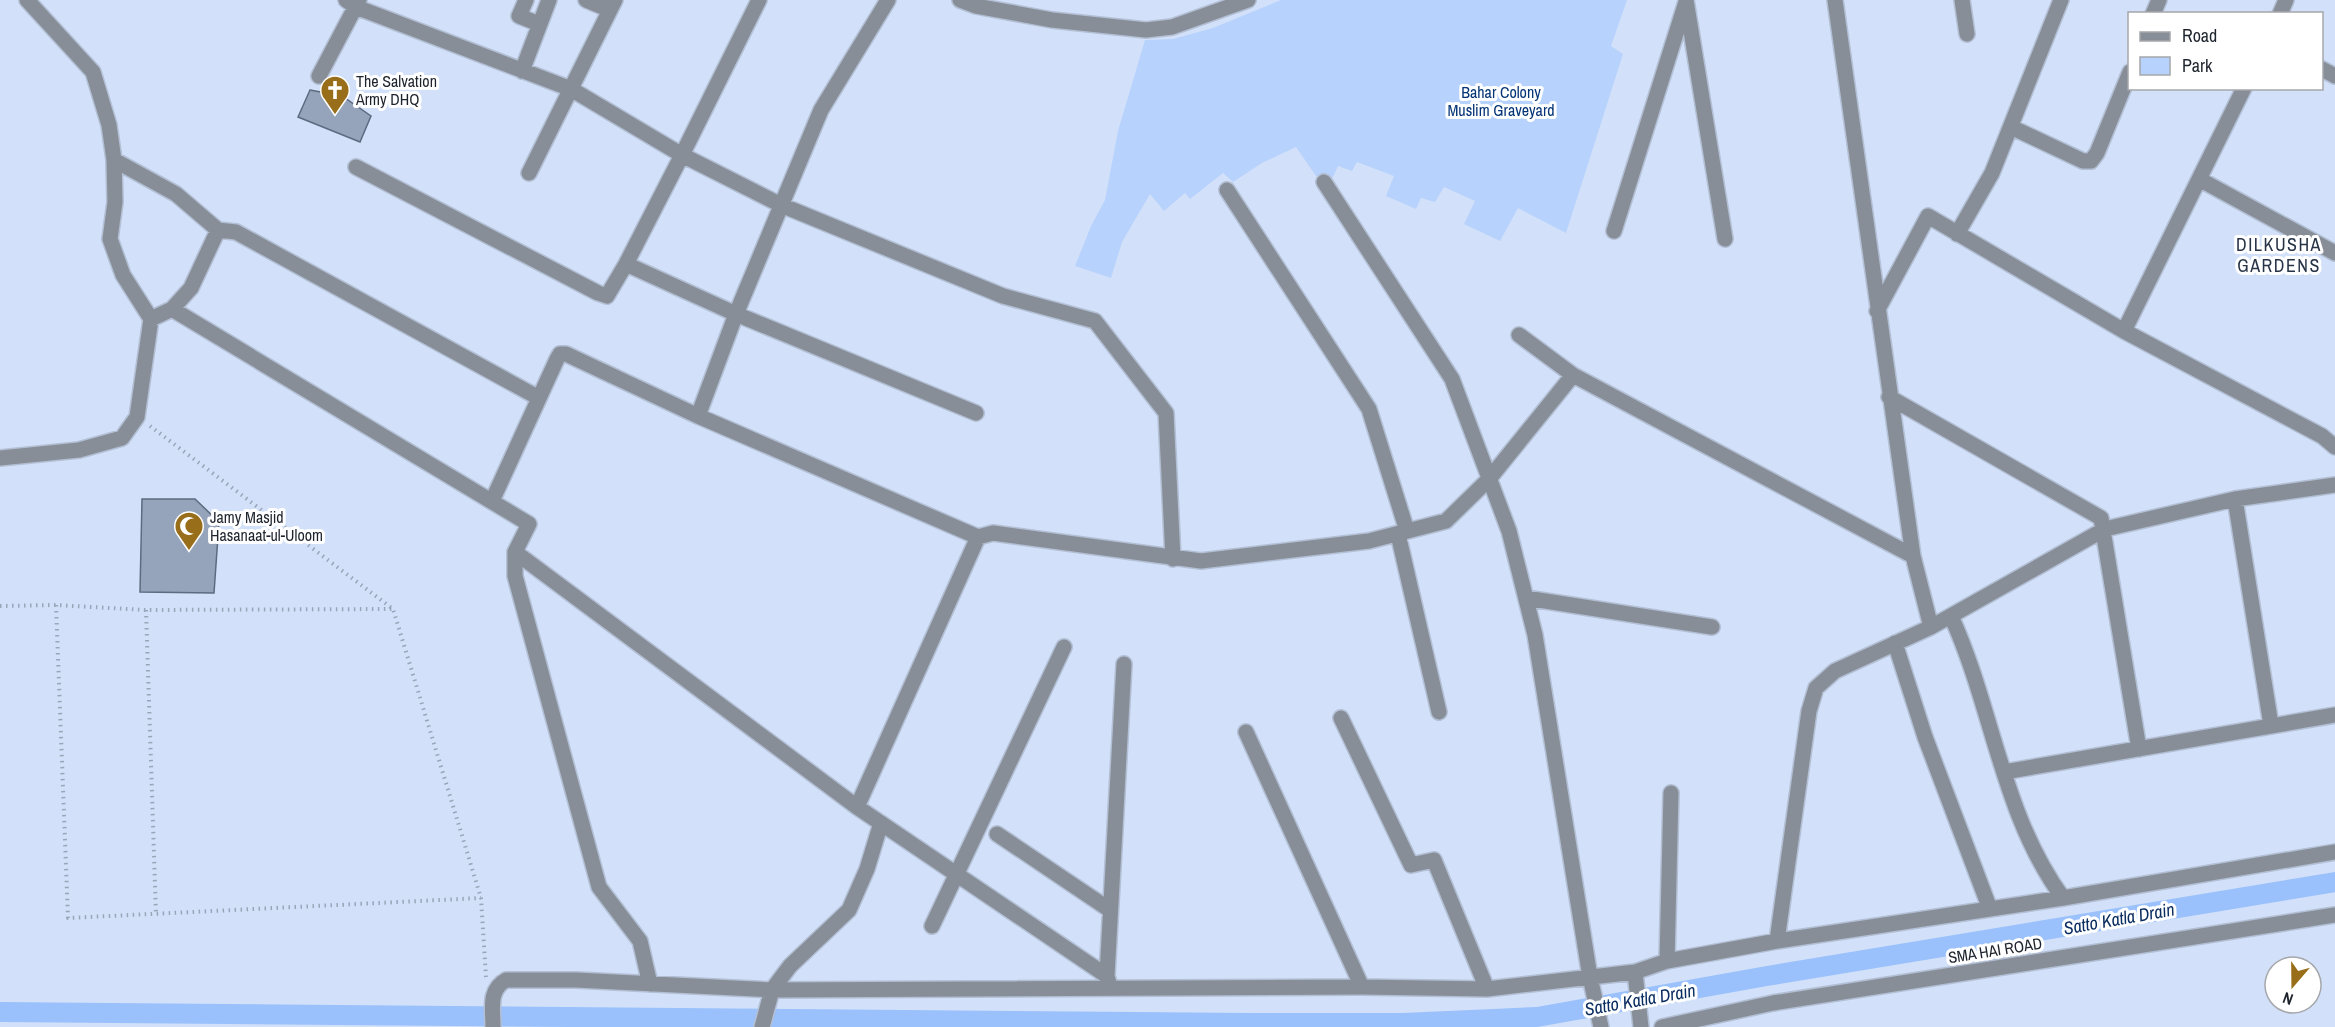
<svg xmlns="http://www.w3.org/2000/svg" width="2335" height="1027" font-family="'Archivo Narrow',sans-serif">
<rect width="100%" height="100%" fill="#d2e1f9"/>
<path fill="#b7d2fc" d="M1281 0H1627L1611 46 1623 54 1566 233 1518 208 1500 241 1464 224 1475 201 1444 187 1435 202 1421 198 1416 209 1386 196 1394 176 1357 162 1352 171 1338 166 1333 177 1316 176 1296 147 1262 163 1233 182 1223 173 1190 199 1185 193 1164 211 1150 194 1122 242 1111 278 1075 266 1091 226 1105 200 1118 131 1145 40 1173 39 1213 28Z"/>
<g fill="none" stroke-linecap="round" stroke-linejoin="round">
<path stroke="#9ac1fc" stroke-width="20" d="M0 1012 1251 1023H1403L1537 1017 1767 976 2335 882"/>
</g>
<path fill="#95a4ba" stroke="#5d6a7f" stroke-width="1.5" d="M310 90 342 96 371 116 360 142 298 117Z
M142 499H195L219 522 214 593 140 592Z"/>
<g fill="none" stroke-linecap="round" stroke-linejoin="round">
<g stroke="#b2bfd4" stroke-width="18">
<path id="minor" d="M346 0 356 7 571 89 682 155 781 205 1003 296 1095 321 1166 413 1173 559
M526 0 519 16 539 24
M586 0 610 10
M960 0 976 6 1052 20 1146 30 1172 27 1248 0
M1686 0 1725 239
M1835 0 1913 556 1931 627
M1962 0 1967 34
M2153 14 2159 0
M2280 14 2286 0
M2322 69 2335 76
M522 71 549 0
M319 76 359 0
M2011 127 2083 161H2091L2097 153 2130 72
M114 160 176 194 218 230 191 288 172 309 151 319
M356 167 598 293 607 296 626 264 682 155 759 0
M529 173 615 0
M2199 179 2335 253
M1324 182 1452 379 1509 531 1535 635 1590 977 1601 1027
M1227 190 1369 409 1407 531
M218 230 236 232 539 398
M1614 231 1685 5
M1957 234 1992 173 2061 0
M626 264 736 314 976 413
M172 309 529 524 515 552V576L599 887 640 941 650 984
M1877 311 1928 216 2124 331 2322 436 2335 447
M2124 331 2244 88
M1519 335 1573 375 1913 556
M1889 397 2101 518 2139 749
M698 416 736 314 821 110 888 0
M0 458 79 450 122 438 137 417 151 319 123 275 110 239 115 202 114 160 109 125 93 72 27 0
M2235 499 2271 725
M492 501 557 359 560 354H566L698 416 978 537 993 533 1201 561 1369 541 1446 521 1489 479 1573 375
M1398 534 1439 712
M515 552 857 807 1107 976
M1526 598 1712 627
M1951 616C1993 708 2002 815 2063 898
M1895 643 1925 737 1990 909
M1341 718 1411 865 1434 860 1487 989
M1246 732 1362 987
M2004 772 2335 715
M857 807 978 537
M997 834 1110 910
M932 926 1064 647
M1777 941 1809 711 1816 688 1835 671 1931 627 2105 529 2235 499 2335 485
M1667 961 1671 793
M1635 972 1641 1027
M1109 983 1107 976 1124 664
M493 1027C493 1009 488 990 506 980H576L772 990 1362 987 1487 989 1635 972 1667 961 1777 941 2063 898 2335 852
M762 1027 772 990 790 966 849 910 867 869 881 823
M1662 1027 1773 1003 2335 915"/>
</g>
<path stroke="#99a5b8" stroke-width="4" stroke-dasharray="1.5 4.5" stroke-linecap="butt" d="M150 426 393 609 481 898 486 977
M56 605 68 918 481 898
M0 606 56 605 146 610 392 609
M146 610 156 915"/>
<use href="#minor" stroke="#888e98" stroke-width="15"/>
</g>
<defs>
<g id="church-pin" transform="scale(1.5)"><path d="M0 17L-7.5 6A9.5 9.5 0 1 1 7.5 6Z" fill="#996e1b" stroke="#fff"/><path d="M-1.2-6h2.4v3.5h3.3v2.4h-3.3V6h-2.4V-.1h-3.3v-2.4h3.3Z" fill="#fff"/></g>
<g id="mosque-pin" transform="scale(1.5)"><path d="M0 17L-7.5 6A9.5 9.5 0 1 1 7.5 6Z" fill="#996e1b" stroke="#fff"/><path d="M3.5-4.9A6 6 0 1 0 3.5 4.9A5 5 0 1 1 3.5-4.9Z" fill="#fff"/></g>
</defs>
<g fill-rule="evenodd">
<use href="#church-pin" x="335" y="90"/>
<use href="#mosque-pin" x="189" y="526"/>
</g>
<g text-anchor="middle" stroke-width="6" stroke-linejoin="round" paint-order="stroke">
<g font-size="16" fill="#1e242d" stroke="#fff" text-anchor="start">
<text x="356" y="87">The Salvation<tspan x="356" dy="18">Army DHQ</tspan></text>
<text x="210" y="523">Jamy Masjid<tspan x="210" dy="18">Hasanaat-ul-Uloom</tspan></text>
</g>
<g font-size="16" fill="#043476" stroke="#fff">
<text x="1501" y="98">Bahar Colony<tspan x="1501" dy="18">Muslim Graveyard</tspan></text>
</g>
<g font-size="16" fill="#1e242d" stroke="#fff">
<text transform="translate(1995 950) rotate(-9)" y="6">SMA HAI ROAD</text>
</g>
<g font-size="18" letter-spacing="1.5" fill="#273346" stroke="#fff">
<text x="2279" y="251">DILKUSHA<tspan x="2279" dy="21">GARDENS</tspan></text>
</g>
<g font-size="18" font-style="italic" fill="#0a2d60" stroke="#fff">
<text transform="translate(2119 919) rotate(-10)" y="6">Satto Katla Drain</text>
<text transform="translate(1640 1000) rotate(-10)" y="6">Satto Katla Drain</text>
</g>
</g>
<rect x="2128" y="12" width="195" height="78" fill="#ffffff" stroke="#a5a7ab" stroke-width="1.5"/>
<rect x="2140" y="32" width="30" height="9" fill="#888e98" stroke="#a5a7ab" stroke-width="1.5"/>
<text x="2182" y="42" font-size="18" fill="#1e242d">Road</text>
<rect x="2140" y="57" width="30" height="18" fill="#b7d2fc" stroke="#a5a7ab" stroke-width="1.5"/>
<text x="2182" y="72" font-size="18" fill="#1e242d">Park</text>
<g transform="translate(2293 985) rotate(200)"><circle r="28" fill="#ffffff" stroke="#a5a7ab" stroke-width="1.5"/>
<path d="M0-4.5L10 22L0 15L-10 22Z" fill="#996e1b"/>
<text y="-9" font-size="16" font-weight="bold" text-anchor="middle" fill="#1e242d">N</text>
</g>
</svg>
